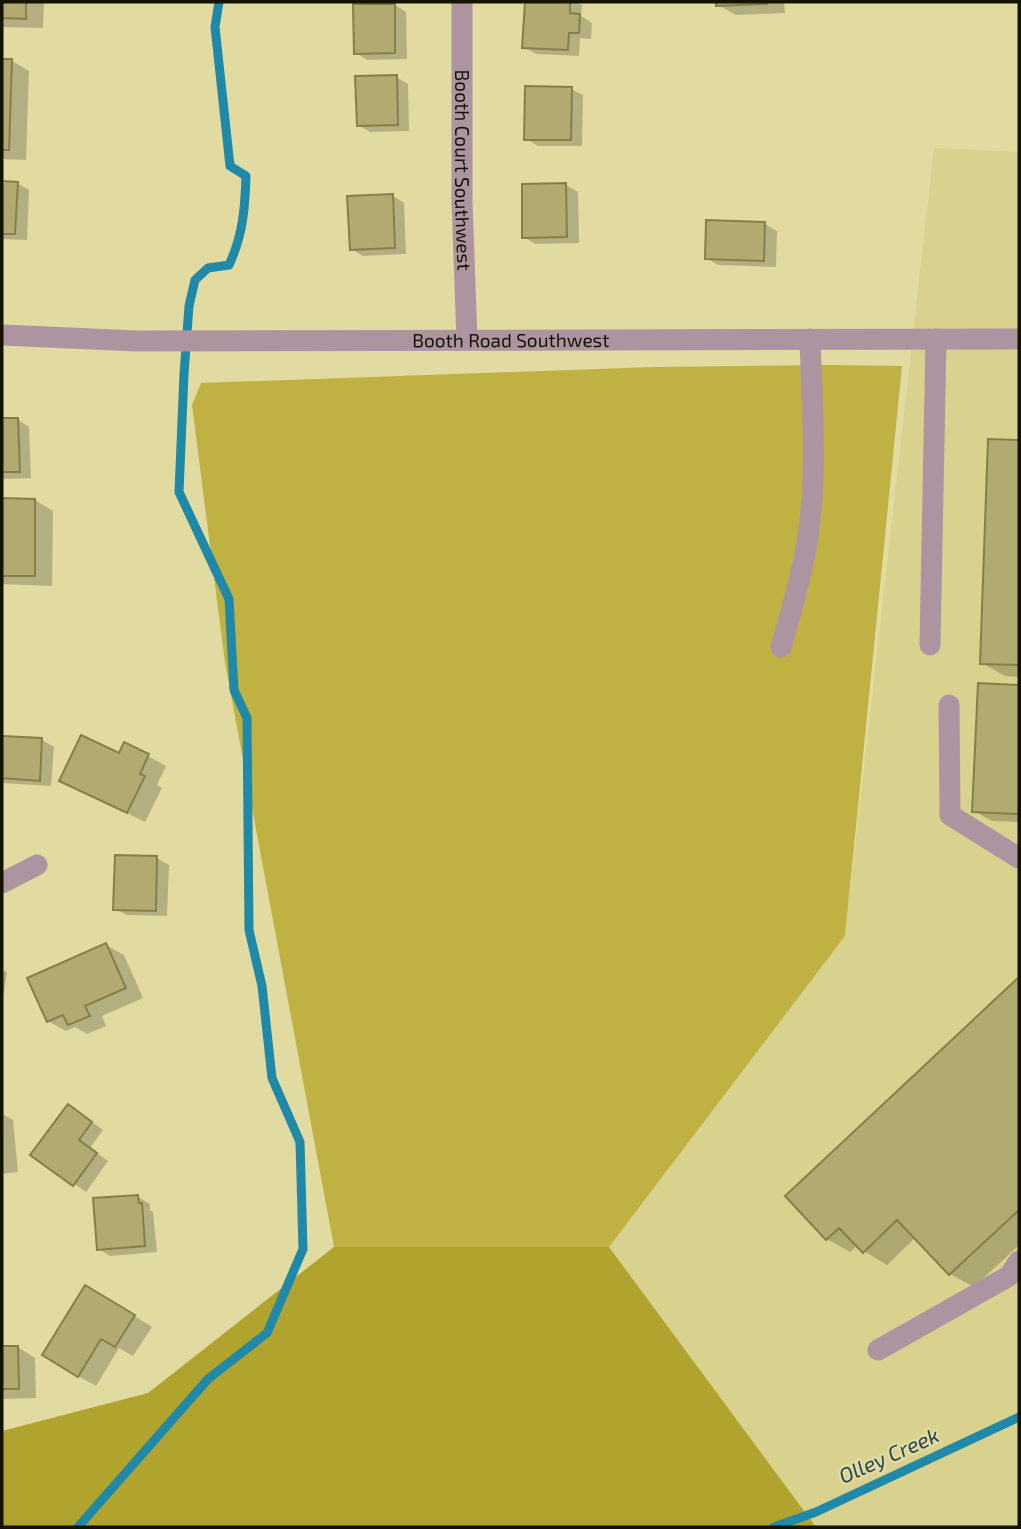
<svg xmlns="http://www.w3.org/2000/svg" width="1021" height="1529" font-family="'Exo 2',sans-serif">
<rect width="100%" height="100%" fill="#e1dba1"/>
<path fill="#d9d28f" d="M934 148 1019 152V1527H816L609 1247 845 936Z"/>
<path fill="#bfb243" d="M832 365 902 366 845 936 609 1247H334L225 663 192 405 201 383 654 367Z"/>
<path fill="#b1a42e" d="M334 1247H609L816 1527H2V1431L148 1393Z"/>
<path fill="#0003" d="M2 2H44L43 28 2 27Z
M526 2H575L582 5 581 16 592 23 591 39 580 38 579 56 536 54 524 47Z
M718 2H784L785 13 736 15 718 5Z
M395 5 406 12 407 59 367 60 356 53Z
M2 61H12L29 71 26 160 2 159Z
M396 77 408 84 409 131 370 132 358 125Z
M571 89 583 95 582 146H538L526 139Z
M2 183H17L29 190 27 240 2 239Z
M566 185 578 192 579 243 535 244 524 237Z
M393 196 404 203 406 254 363 256 351 249Z
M765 224 777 231 776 267 718 265 706 258Z
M2 420H18L29 427 31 478 2 479Z
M989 441 1019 442V677L1005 676 982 663Z
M2 500H35L53 511 52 586 2 584Z
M979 685 1019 686V822L992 821 974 811Z
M2 738 42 740 54 747 51 786 2 783Z
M148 756 166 766 157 785 162 788 145 822 61 780Z
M157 858 169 865 167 916 127 915 115 909Z
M106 945 124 955 143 998 102 1016 106 1026 87 1034 75 1027 66 1031 48 1021Z
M2 970 7 972 2 1004Z
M1019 980V1245L974 1287 950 1274 916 1237 887 1265 864 1251 858 1245 850 1252 827 1239 787 1196Z
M80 1113 103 1130 90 1148 108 1161 86 1192 33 1155Z
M2 1114 13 1120 18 1172 2 1174Z
M138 1197 150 1204V1210L153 1212 157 1252 110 1256 99 1249Z
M104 1297 152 1327 133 1356 119 1348 96 1386 78 1376Z
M18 1347 35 1358 36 1398 2 1399V1348Z"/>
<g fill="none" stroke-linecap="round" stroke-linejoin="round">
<path stroke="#2189a8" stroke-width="9" d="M78 1527 208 1379 267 1333 303 1249 300 1142 272 1078 262 986 249 930 247 718 234 690 229 599 179 492 184 374 189 306 195 280 208 268 229 265C243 235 245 208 246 176L230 166 215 27 219 2
M774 1527 816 1512 1019 1417"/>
</g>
<path fill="#b1aa71" stroke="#857f48" stroke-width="2" d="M2 2H26V19L2 18Z
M525 2H570V13L580 14 579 33H569L568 50 522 48Z
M716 2H767V4L716 6Z
M353 4H395V53L354 54Z
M2 59H12L9 150H2Z
M397 75 398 125 357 126 355 76Z
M525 86 572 87 571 140H524Z
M2 181 18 182 15 234H2Z
M566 183 567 237 522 238V184Z
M393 194 395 248 350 250 347 196Z
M706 220 765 222 764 261 705 259Z
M2 418H18L20 472H2Z
M988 439 1019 440V665L980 664Z
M2 498 35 499V576H2Z
M978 683 1019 685V814L972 812Z
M81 735 119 753 124 742 149 754 140 774 145 776 127 813 59 781Z
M2 736 42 738 40 781 2 778Z
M115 855 157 856 156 911 113 910Z
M106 943 126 988 85 1006 90 1016 68 1025 63 1015 47 1022 27 978Z
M1019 977V1210L949 1275 897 1220 863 1253 839 1228 826 1240 785 1196Z
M68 1104 92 1122 79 1140 97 1153 73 1186 30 1155Z
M138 1195 139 1203H142L145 1246 97 1250 93 1198Z
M85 1285 135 1315 115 1347 101 1339 78 1377 42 1355Z
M2 1346H18L19 1389H2Z"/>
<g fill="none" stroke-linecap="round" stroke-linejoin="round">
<g stroke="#ac94a1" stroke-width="21">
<path id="s1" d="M462 2V201L467 340"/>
<path id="s2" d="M2 335 137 341 1019 339"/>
<path d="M930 645 936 339"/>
<path d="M781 647C791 613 801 578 807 543 818 476 812 406 810 339"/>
<path d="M949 705 950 815 1019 858"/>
<path d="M2 883 37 865"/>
<path d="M878 1350 1009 1276 1019 1261"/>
</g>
</g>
<g text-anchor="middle" stroke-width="5" stroke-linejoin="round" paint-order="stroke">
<g font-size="19" fill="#151300" stroke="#e1dba1">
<text dy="7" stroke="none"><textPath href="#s1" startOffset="168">Booth Court Southwest</textPath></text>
<text dy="7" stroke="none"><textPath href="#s2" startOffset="509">Booth Road Southwest</textPath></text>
</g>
<g font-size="21" font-style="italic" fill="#294651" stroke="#e1dba1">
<text transform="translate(889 1456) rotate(-24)" y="7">Olley Creek</text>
</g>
</g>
<rect width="1021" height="1529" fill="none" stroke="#151300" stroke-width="7"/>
</svg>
